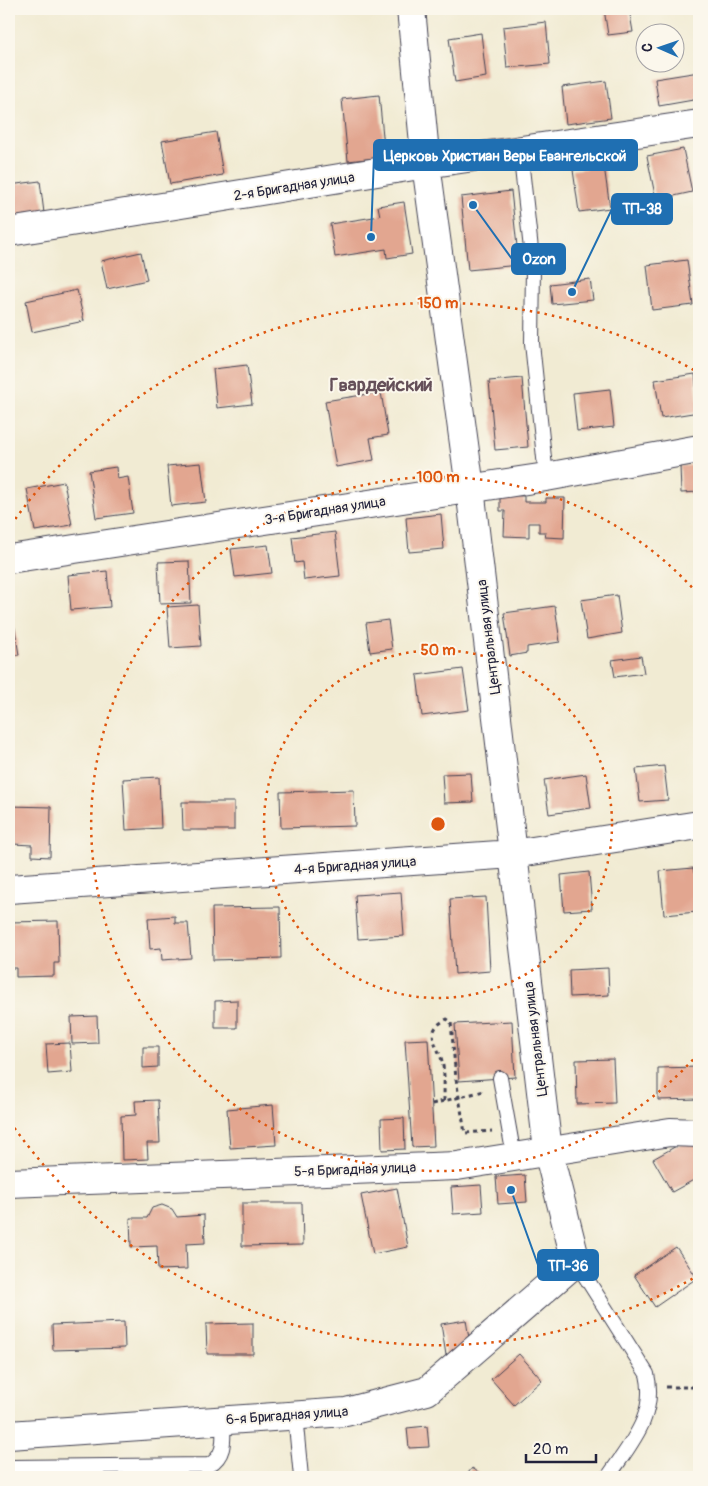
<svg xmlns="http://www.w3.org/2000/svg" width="708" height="1486" font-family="Pangolin,sans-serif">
<rect width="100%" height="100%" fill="#fbf7ec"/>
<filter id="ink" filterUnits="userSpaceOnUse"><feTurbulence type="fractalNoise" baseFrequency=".02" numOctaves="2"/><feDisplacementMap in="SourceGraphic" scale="10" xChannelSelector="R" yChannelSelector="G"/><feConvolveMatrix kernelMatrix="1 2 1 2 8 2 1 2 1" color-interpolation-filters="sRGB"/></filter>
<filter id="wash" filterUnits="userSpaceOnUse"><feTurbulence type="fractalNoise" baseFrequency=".0096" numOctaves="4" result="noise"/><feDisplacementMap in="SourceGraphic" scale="20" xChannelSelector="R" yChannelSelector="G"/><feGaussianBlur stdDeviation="1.12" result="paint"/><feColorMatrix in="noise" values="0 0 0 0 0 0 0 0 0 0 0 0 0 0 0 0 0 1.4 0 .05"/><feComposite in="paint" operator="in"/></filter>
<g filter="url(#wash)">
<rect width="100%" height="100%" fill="#f1ebd3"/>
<g id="blocks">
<path fill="#e2a690" d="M604 9H629L633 32 608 35Z
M546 22 550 64 507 68 503 27Z
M481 33 486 77 455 82 449 38Z
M699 72V99L659 106 655 79Z
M606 81 611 118 566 124 562 87Z
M379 95 385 157 348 161 342 99Z
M216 132 223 175 170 184 162 141Z
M683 149 692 192 656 200 647 156Z
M604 166 610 208 579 212 573 170Z
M40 181 44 213 9 217V185Z
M511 191 519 265 468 270 461 197Z
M404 202 412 254 387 258 386 249 335 257 330 224 380 216 378 206Z
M141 252 147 280 107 289 101 261Z
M687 260 693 305 652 310 647 265Z
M590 279 593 300 552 304 550 284Z
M77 290 84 321 32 332 26 301Z
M247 365 252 404 217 408 213 369Z
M695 374 699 412 661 418 655 380Z
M522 378 528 447 495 450 489 381Z
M610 389 614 427 577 431 573 393Z
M381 392 388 435 370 438 374 460 336 467 325 401Z
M201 463 206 502 171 506 167 466Z
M699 465V492L681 493 680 466Z
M116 467 117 479 128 477 133 513 96 518 89 471Z
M64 482 72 525 35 531 27 489Z
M500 495 524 496V502H546V498H565L564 538 545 537 546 532H539V523H529V537L504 536 505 511H500Z
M441 514 444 549 409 552 406 518Z
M335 532 340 576 304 580 302 562 295 563 292 537Z
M268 545 272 573 235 577 231 549Z
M696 547H699V564H698Z
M189 561 191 603 160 604 158 562Z
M107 571 110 607 71 610 68 575Z
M617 595 622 633 587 639 581 600Z
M198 605 201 646 170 648 167 607Z
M555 606 560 642 527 647V653L510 656 504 613Z
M13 617 19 655 9 656V618Z
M388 620 392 649 370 652 366 623Z
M641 656 644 673 615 677 612 660Z
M463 669 469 710 422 716 417 675Z
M664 766 668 800 640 802 636 769Z
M471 773 473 802 444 803 442 774Z
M586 774 591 808 549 814 544 780Z
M159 777 161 828 126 830 123 779Z
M354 790 355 826 281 828 280 792Z
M182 802H234V830H183Z
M9 806 51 807 50 857 32 856V845L13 844V855H9Z
M693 868 694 873 699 875V891L696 894 697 912 664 915 660 871Z
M589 872 592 909 564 911 561 875Z
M401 892 404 936 358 939 355 895Z
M486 897 490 971 455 974 450 899Z
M280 907 281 958 213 960 212 908Z
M175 916V923H188L191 958 162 960 161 948 150 949 148 918Z
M58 921 59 963H54V976L16 977V968H9V922Z
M608 968 609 995 570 997 569 970Z
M237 1000V1028H215V1001Z
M97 1016 98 1043 72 1044 71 1017Z
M512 1021 515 1077 459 1081 455 1024Z
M428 1039 434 1146 412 1147 405 1040Z
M70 1043 72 1072 48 1074 46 1044Z
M143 1047H158V1067L143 1068Z
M613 1059 615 1103 577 1104 576 1060Z
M699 1067V1099L658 1100V1068Z
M158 1100 160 1143H147L148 1159 122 1160 121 1116 136 1115 135 1101Z
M273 1105 276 1145 230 1148 227 1109Z
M404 1118 405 1149 382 1150 381 1119Z
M698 1134 699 1177 672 1192 653 1159Z
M525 1175 527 1202 498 1204 496 1177Z
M481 1185 483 1212 453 1214 451 1187Z
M397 1188 408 1247 373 1254 361 1195Z
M242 1203H302L303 1245 242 1246Z
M162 1205 172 1209 177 1217 204 1215 205 1243 186 1244 187 1269 158 1270 157 1246 131 1247 130 1218H147L152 1208Z
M676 1247 697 1278 655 1307 634 1275Z
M466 1320 471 1351 446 1355 441 1324Z
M124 1322 125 1348 53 1350 52 1325Z
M253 1323V1354H207L206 1324Z
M519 1354 542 1380 514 1405 491 1379Z
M427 1426 429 1447 409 1448 407 1428Z
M472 1468 486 1477H465Z
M52 1475H216V1477H52Z"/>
</g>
</g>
<g filter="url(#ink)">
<use href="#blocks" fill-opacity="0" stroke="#414052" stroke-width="1"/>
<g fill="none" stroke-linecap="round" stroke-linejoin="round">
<g stroke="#414052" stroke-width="16">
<path id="lane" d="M520 150 533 267 532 343 546 477
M500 1078 514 1157
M576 1262 647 1374C657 1416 630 1444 608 1477
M295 1415 301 1477
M9 1467 209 1465C227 1455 223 1437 223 1419"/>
</g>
<g stroke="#414052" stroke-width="30">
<path id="street" d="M9 232 426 164 699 124
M9 559 546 477 699 449
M9 889 513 854 699 825
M9 1183 457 1166 670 1132 699 1133
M9 1435 346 1412 427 1391 576 1262 548 1151 470 488 426 164 411 9"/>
</g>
<path stroke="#414052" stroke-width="3" stroke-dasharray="4 4" stroke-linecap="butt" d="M444 1101C444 1088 445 1073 442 1061 438 1045 422 1031 447 1019L451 1022 456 1079 465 1133 492 1131
M432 1104 484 1091
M666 1387H699"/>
<use href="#lane" stroke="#fff" stroke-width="14"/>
<use href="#street" stroke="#fff" stroke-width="28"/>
</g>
</g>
<g fill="none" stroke="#de560e" stroke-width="2.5" stroke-dasharray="2.5 5">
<circle cx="438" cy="824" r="174"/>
<path d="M698 1054A347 347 0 1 1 698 594"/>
<path d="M699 1275A521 521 0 0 1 11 1123M11 525A521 521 0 0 1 699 373"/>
</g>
<g text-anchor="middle" stroke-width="4" stroke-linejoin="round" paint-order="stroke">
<g font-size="14" fill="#22223b" stroke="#fbf7ec">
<text transform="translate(294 186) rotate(-9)" y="5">2-я Бригадная улица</text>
<text transform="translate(325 510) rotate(-9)" y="5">3-я Бригадная улица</text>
<text transform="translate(488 637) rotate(-97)" y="5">Центральная улица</text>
<text transform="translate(355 865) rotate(-4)" y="5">4-я Бригадная улица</text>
<text transform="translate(535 1039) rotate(-97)" y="5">Центральная улица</text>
<text transform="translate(355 1169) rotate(-2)" y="5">5-я Бригадная улица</text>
<text transform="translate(287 1415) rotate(-4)" y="5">6-я Бригадная улица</text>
</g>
<g font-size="19" font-weight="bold" fill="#655059" stroke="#fbf7ec">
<text x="381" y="391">Гвардейский</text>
</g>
</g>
<circle cx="438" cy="824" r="8" fill="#de560e" stroke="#fbf7ec" stroke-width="2.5"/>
<g font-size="15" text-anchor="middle" font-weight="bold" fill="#de560e" stroke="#fbf7ec" stroke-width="4" stroke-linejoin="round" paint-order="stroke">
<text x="438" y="308">150 m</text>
<text x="438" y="482">100 m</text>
<text x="438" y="655">50 m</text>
</g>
<path fill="none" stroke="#1f6fb2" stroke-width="2" d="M371 237L374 155M572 292L612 209M473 205L512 259M511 1190L538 1265"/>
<g fill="#1f6fb2" stroke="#fbf7ec" stroke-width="2">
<circle cx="371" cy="237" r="5"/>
<circle cx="572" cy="292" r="5"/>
<circle cx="473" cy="205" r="5"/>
<circle cx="511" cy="1190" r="5"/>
</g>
<g fill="#1f6fb2" stroke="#1f6fb2" stroke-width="2">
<rect x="374" y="140" width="263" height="30" rx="5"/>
<rect x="612" y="194" width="60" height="30" rx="5"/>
<rect x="512" y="244" width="53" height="30" rx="5"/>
<rect x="538" y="1250" width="60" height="30" rx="5"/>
</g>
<g font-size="15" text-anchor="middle" font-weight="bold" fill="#fff">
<text x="505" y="161">Церковь Христиан Веры Евангельской</text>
<text x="642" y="214">ТП-38</text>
<text x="539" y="264">Ozon</text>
<text x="568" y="1271">ТП-36</text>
</g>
<rect width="708" height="1486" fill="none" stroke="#fbf7ec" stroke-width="30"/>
<g transform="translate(660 48) rotate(272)"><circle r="24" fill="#fbf7ec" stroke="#a4a2a5"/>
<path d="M0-4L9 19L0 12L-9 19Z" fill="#1f6fb2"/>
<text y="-8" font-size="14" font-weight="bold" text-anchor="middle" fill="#22223b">С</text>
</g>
<path d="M526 1454v8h70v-8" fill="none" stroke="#22223b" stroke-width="2.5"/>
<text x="533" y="1454" font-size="15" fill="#22223b" stroke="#fbf7ec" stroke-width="4" paint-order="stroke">20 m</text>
</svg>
